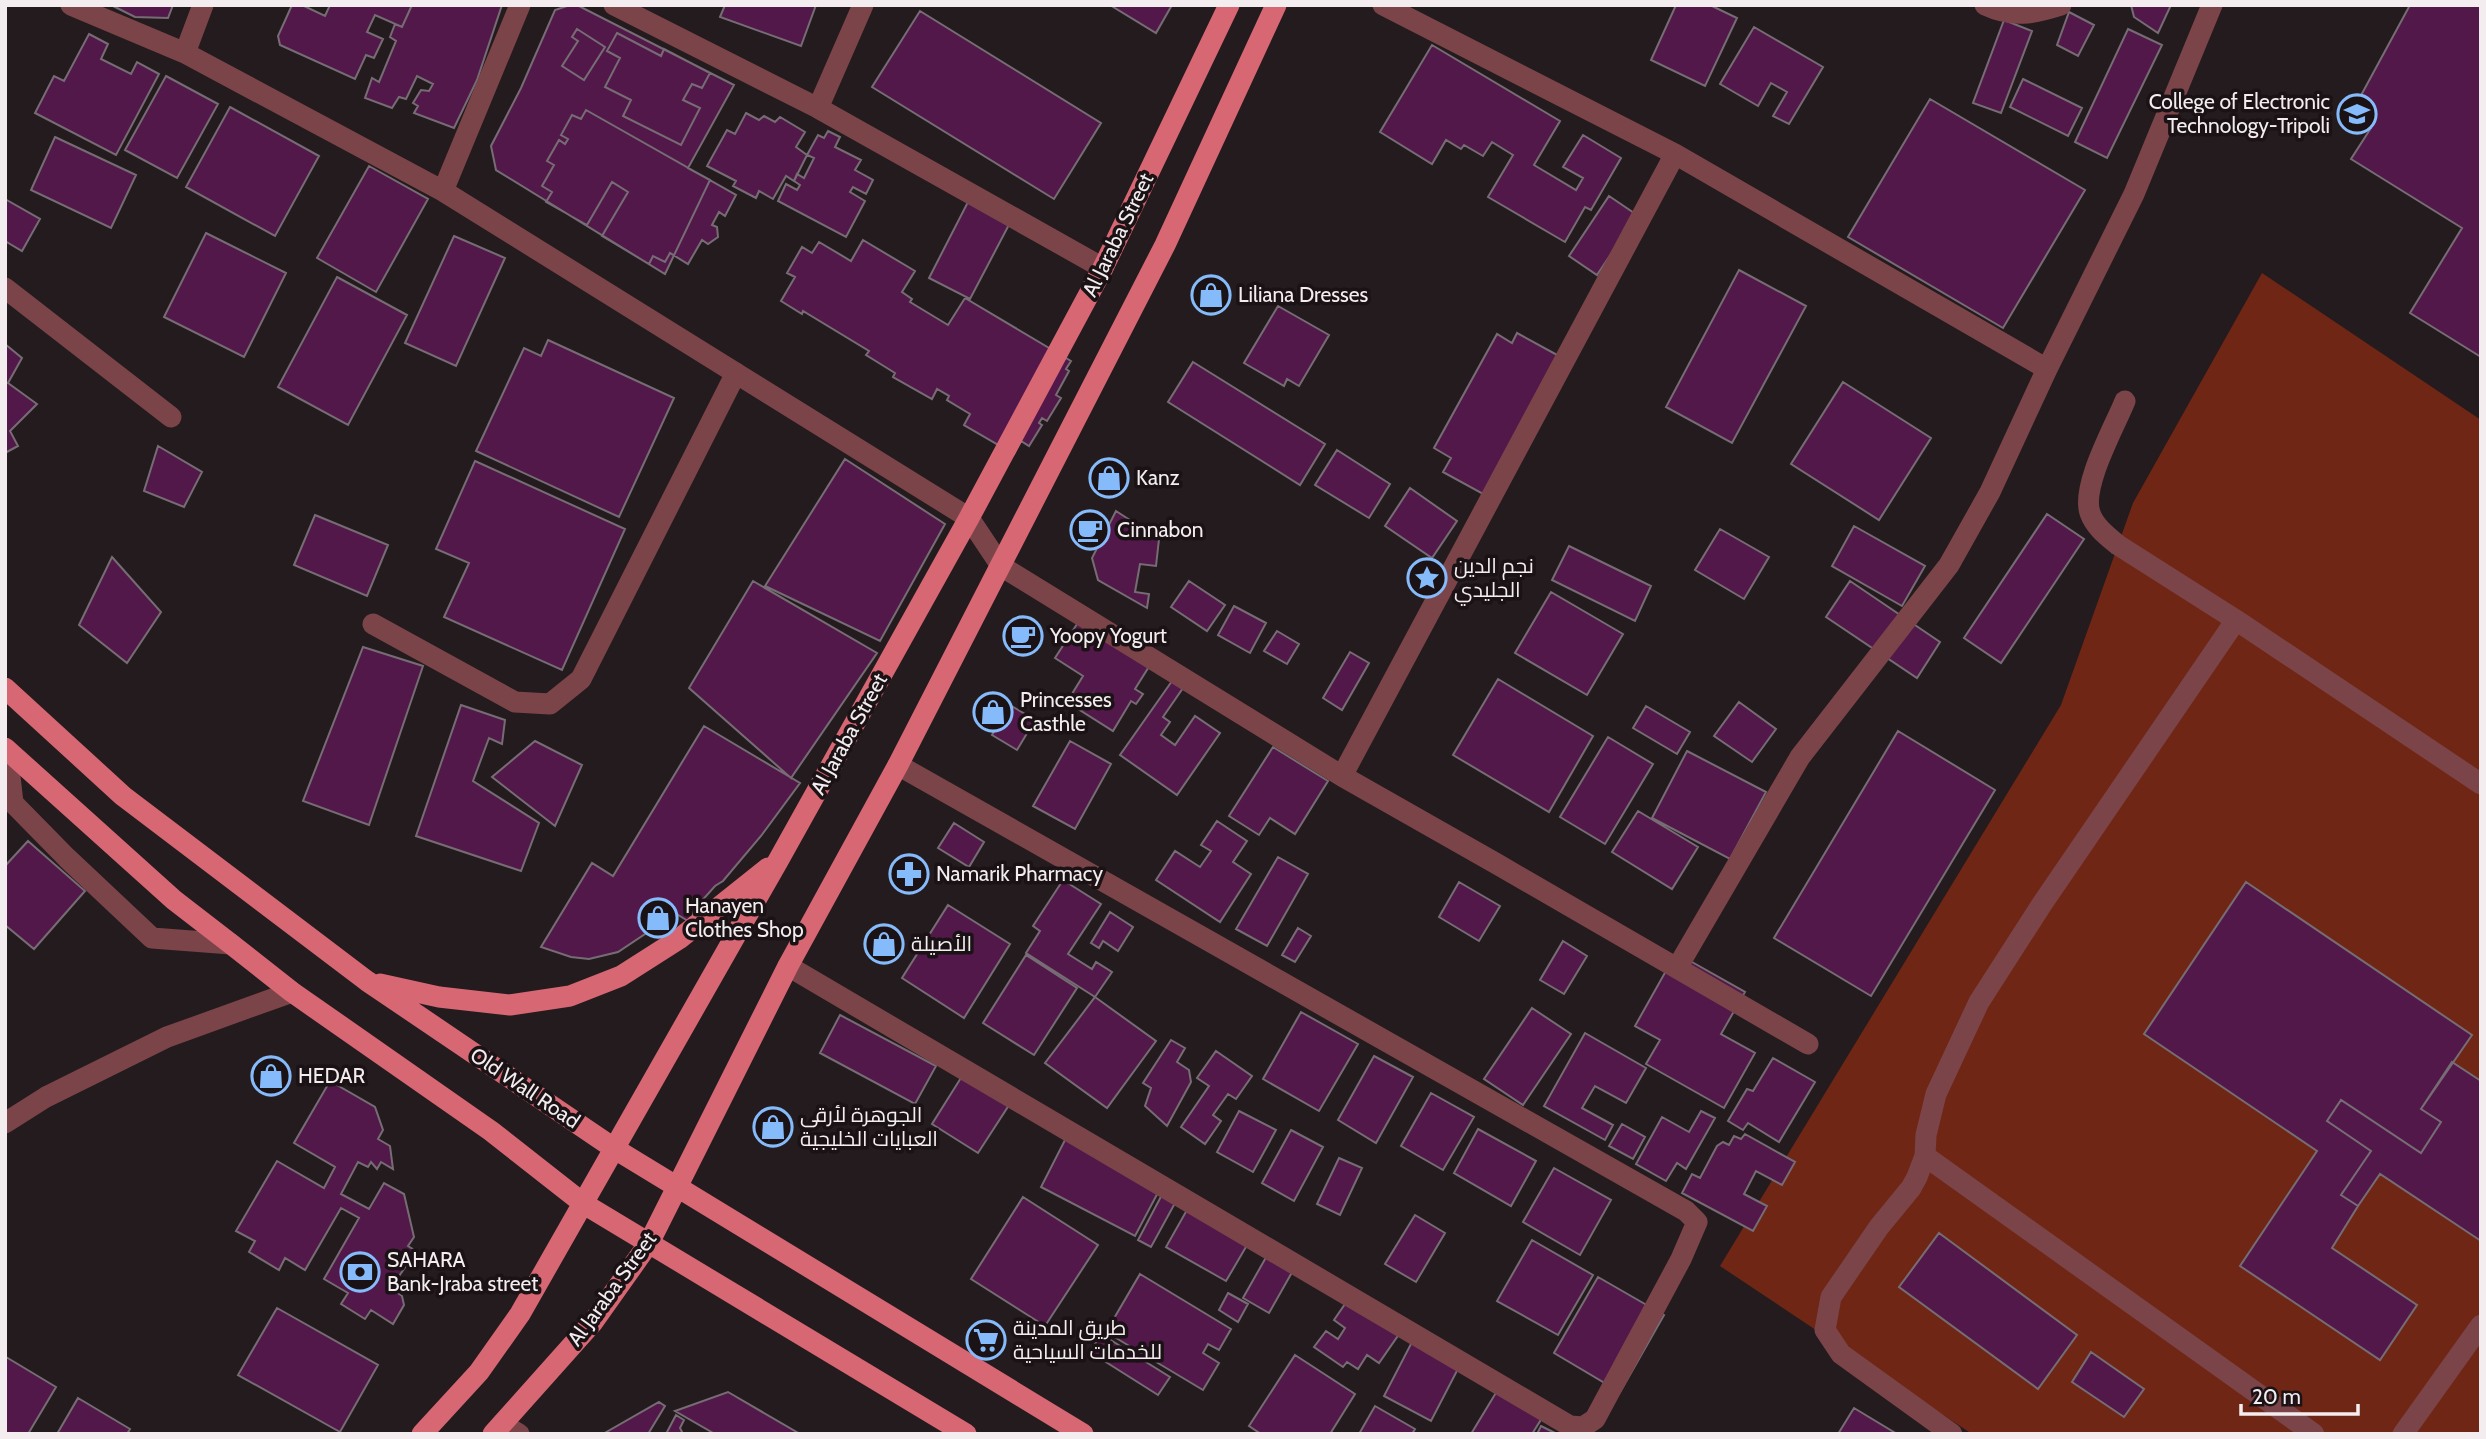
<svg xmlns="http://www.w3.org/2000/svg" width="2486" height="1439" font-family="Cabin,Cairo,sans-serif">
<rect width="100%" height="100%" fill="#241b1e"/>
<path fill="#702615" d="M2262 273 2481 420V1434H1972L1720 1266 2061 705 2133 503Z"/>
<path fill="#53184a" stroke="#766d74" stroke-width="2" d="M111 5H173L168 18 135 17Z
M292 5H302L325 16 330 5H412L402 27 375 15 367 32 383 39 374 58 366 55 355 79 280 45 278 36Z
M412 5H502L477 80 454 128 414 113 418 106 413 103 421 90 429 91 433 84 417 76 406 99 399 97 392 108 365 98 372 78 379 82 396 41 390 37 395 24 402 27Z
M570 5H577L734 85 688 168 710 180 665 274 496 170 491 146 521 88 555 10Z
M725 5H816L801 46 720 17Z
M1110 5H1172L1156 33Z
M1676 5H1710L1737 18 1705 86 1651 60Z
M2131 5H2171L2158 33 2134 17Z
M2410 5H2481V357L2410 313 2462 228 2351 159 2371 128 2359 99Z
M920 11 1101 123 1054 199 872 87Z
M2069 12 2094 25 2078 56 2057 45Z
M2004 20 2032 31 2001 113 1973 103Z
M1754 27 1823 67 1789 124 1773 116 1787 92 1771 83 1758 106 1720 84Z
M577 29 605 47 584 80 562 66 578 41 572 37Z
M2128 29 2162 45 2107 158 2075 142Z
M617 33 661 56 664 49 710 73 702 88 692 84 683 100 700 108 681 145 623 116 631 100 605 87 620 58 607 51Z
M89 34 108 44 101 59 131 74 137 62 159 74 116 155 35 113 54 76 64 81Z
M1432 45 1560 121 1534 165 1576 190 1583 178 1563 167 1583 135 1621 158 1591 210 1585 207 1565 242 1488 197 1513 155 1492 142 1483 156 1464 145 1461 149 1446 140 1432 164 1380 132Z
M166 76 218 104 177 178 125 150Z
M2023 79 2082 108 2068 136 2010 107Z
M1930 99 2085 190 2003 328 1848 237Z
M230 107 319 156 275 236 186 187Z
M586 110 736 195 725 216 719 212 712 225 717 227 718 237 708 244 702 240 688 264 670 253 665 262 653 256 649 264 602 236 628 192 612 182 587 225 546 202 552 192 542 186 554 165 547 161 559 140 565 144 568 139 561 135 572 115 581 119Z
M746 113 759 120 764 116 775 122 780 117 805 132 796 147 807 155 794 181 786 176 773 199 759 191 756 198 733 186 736 181 707 166 727 130 735 134Z
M828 131 840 137 835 147 861 160 855 170 873 180 866 194 853 187 850 192 865 201 846 237 778 201 786 184 797 190 800 185 794 181 797 174 804 178 814 158 807 155 818 135 824 138Z
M55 137 136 175 111 228 31 190Z
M369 166 428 199 376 292 317 258Z
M1609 196 1637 215 1597 275 1569 256Z
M970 198 1012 219 970 299 929 278Z
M5 199 40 219 22 251 5 241Z
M206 233 286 273 244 357 164 317Z
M454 236 505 258 456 366 405 343Z
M863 240 915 271 902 292 912 299 910 302 948 325 965 298 1071 361 1066 369 1069 371 1056 395 1061 398 1047 421 1042 418 1039 423 1042 425 1029 446 1021 441 1014 454 964 425 970 414 947 400 949 396 937 389 932 399 893 377 895 373 866 355 869 351 803 311 802 314 781 301 795 277 787 273 802 247 812 253 819 242 851 261Z
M1739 270 1806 306 1732 443 1666 407Z
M337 277 407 315 348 425 278 387Z
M1278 306 1329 335 1299 386 1287 379 1284 386 1244 363Z
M1517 333 1559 356 1483 494 1443 472 1451 458 1434 448 1497 334 1512 343Z
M548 340 674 398 619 517 476 451 524 348 541 356Z
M5 344 22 358 8 383 37 404 10 431 18 446 5 453Z
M1193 362 1325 444 1300 485 1168 402Z
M1843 382 1931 438 1879 520 1791 464Z
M158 446 202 472 184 507 144 491Z
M1337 450 1390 484 1369 518 1315 485Z
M845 459 945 524 880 641 765 586Z
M475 461 625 529 562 670 444 617 469 563 436 549Z
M1410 488 1457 521 1432 558 1385 526Z
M1116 511 1159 539 1156 566 1140 564 1135 592 1149 594 1147 608 1098 580 1092 558Z
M2047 514 2084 539 2001 663 1964 638Z
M315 515 388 545 367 596 294 565Z
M1854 526 1925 566 1902 606 1832 566Z
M1720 529 1769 557 1744 599 1695 570Z
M1569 546 1651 586 1635 621 1552 580Z
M112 557 161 612 127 663 79 625Z
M753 581 877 653 791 778 689 688Z
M1189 581 1225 605 1207 631 1171 607Z
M1850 581 1940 642 1917 678 1826 617Z
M1551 592 1623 634 1587 695 1515 653Z
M1234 606 1266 623 1250 653 1218 635Z
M1079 621 1150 665 1135 689 1143 694 1136 704 1131 701 1113 731 1067 702 1083 676 1055 658Z
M1277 631 1299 644 1287 664 1264 651Z
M363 647 423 666 369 825 303 801Z
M1350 652 1369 663 1342 710 1323 698Z
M1498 679 1593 736 1549 812 1453 755Z
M1172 681 1183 688 1163 717 1170 722 1161 735 1175 745 1195 716 1220 733 1177 795 1120 755Z
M1739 702 1776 729 1752 762 1714 736Z
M461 705 505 720 502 744 489 738 473 781 539 823 521 871 416 836Z
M1010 705 1035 720 1017 750 992 735Z
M1646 706 1690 732 1677 754 1633 728Z
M704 726 800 783 761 836 723 881 715 886 698 905 688 921 670 910 654 928 618 952 589 959 571 957 541 947 592 863 613 876Z
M1898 731 1995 790 1871 996 1774 938Z
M1608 737 1653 764 1605 844 1560 817Z
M535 741 582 765 555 826 492 777Z
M1070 741 1111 764 1075 829 1033 806Z
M1273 747 1328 781 1295 834 1270 818 1259 835 1229 816Z
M1687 751 1766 792 1730 859 1652 818Z
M1638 811 1698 847 1672 889 1612 852Z
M1217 821 1247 841 1233 862 1251 874 1220 922 1156 880 1175 851 1200 867 1211 851 1201 845Z
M954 823 984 842 969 867 938 848Z
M28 841 85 891 34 949 5 925V866Z
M1278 857 1308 874 1267 946 1236 929Z
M1063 880 1101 904 1068 954 1092 969 1096 962 1112 972 1095 997 1026 953 1040 931 1033 926Z
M1459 882 1500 906 1479 941 1439 917Z
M2246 882 2472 1035 2421 1109 2441 1122 2421 1153 2341 1100 2327 1121 2371 1151 2341 1195 2358 1206 2332 1248 2417 1305 2380 1360 2240 1266 2317 1151 2144 1034Z
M948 905 1010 944 964 1018 902 978Z
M1110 912 1133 927 1118 951 1103 941 1099 948 1091 943Z
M1298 928 1311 936 1295 962 1282 955Z
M1563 941 1587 956 1564 994 1540 980Z
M1676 953 1745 992 1721 1034 1755 1053 1724 1108 1646 1064 1660 1040 1635 1026Z
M1026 955 1077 988 1034 1055 983 1023Z
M1095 997 1156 1041 1107 1108 1045 1063Z
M1532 1008 1571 1034 1523 1105 1484 1079Z
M1301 1012 1358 1044 1319 1111 1263 1079Z
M840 1015 936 1066 915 1104 820 1053Z
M1585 1033 1646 1068 1626 1103 1595 1086 1582 1108 1613 1125 1605 1140 1544 1106Z
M1171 1040 1185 1048 1177 1062 1189 1070 1191 1082 1167 1126 1145 1106 1151 1088 1143 1083Z
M1216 1051 1252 1076 1236 1099 1228 1094 1213 1115 1221 1121 1205 1144 1181 1127 1209 1086 1197 1078Z
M1374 1056 1413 1077 1376 1143 1338 1120Z
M1773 1058 1815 1082 1779 1142 1748 1123 1743 1130 1728 1121 1747 1089 1753 1091Z
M2452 1062 2481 1081V1241L2380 1174 2358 1206 2341 1195 2371 1151 2327 1121 2341 1100 2421 1153 2441 1122 2421 1109Z
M964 1073 1011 1102 978 1153 932 1124Z
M330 1081 375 1107 383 1130 378 1139 390 1146 393 1169 381 1162 377 1169 371 1162 368 1167 358 1162 341 1194 369 1209 384 1183 404 1194 414 1237 408 1246 416 1251 391 1288 402 1296 404 1305 393 1324 371 1310 365 1319 341 1304 348 1293 324 1279 359 1218 341 1208 305 1270 285 1258 279 1270 249 1252 255 1241 236 1231 277 1161 324 1188 335 1167 294 1143Z
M1431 1093 1474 1117 1443 1170 1401 1146Z
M1239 1111 1276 1130 1253 1172 1217 1152Z
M1701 1111 1715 1118 1686 1169 1677 1163 1666 1181 1636 1164 1662 1117 1689 1132Z
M1622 1124 1645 1137 1633 1159 1609 1146Z
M1478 1129 1536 1161 1511 1206 1454 1173Z
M1291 1130 1323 1147 1294 1201 1262 1183Z
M1745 1134 1795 1162 1782 1185 1756 1171 1744 1194 1767 1206 1753 1231 1682 1193 1692 1174 1700 1178 1717 1146 1723 1142 1729 1145 1734 1136 1741 1139Z
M1067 1136 1162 1185 1135 1236 1041 1187Z
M1339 1158 1362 1168 1340 1215 1317 1204Z
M1554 1168 1611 1200 1580 1255 1523 1222Z
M1166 1187 1180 1194 1151 1247 1138 1240Z
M1023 1197 1098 1245 1045 1326 971 1279Z
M1192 1201 1253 1235 1226 1281 1166 1247Z
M1415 1215 1445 1233 1416 1282 1385 1264Z
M1939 1233 2077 1335 2038 1389 1899 1287Z
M1532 1240 1593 1275 1558 1335 1497 1301Z
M1269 1252 1295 1267 1269 1313 1243 1298Z
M1140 1274 1231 1329 1219 1350 1208 1344 1203 1353 1219 1363 1203 1390 1106 1332Z
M1598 1277 1664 1315 1620 1392 1554 1353Z
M1354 1291 1404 1327 1379 1363 1367 1355 1358 1369 1347 1362 1343 1367 1314 1347 1326 1331 1338 1339 1345 1328 1334 1320Z
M1228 1293 1248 1304 1238 1322 1219 1310Z
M277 1308 378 1365 340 1432 238 1375Z
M1101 1334 1170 1377 1158 1395 1090 1352Z
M1413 1340 1460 1365 1431 1421 1384 1396Z
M2091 1352 2144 1389 2124 1417 2072 1382Z
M1295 1355 1355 1394 1330 1434H1261L1249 1426Z
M6 1357 56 1387 28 1434H5Z
M1497 1391 1542 1418 1532 1434H1471Z
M728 1392 800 1434H715L675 1411Z
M78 1398 130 1429 127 1434H57Z
M659 1402 665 1406 648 1434H603Z
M1375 1406 1415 1429 1412 1434H1359Z
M1854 1408 1897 1434H1838Z
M676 1415 684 1420 680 1428 683 1434H666Z
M1541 1426 1557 1434H1537Z"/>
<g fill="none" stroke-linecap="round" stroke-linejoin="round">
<path stroke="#7b4449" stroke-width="21" d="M1985 5C2013 18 2033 14 2061 5
M2125 401C2114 428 2081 486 2090 513 2095 527 2107 536 2118 545L2236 620 2481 784
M373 624 515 702 550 704 581 679 736 373
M7 750 13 803 67 858 152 938 231 944
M1925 1156 2314 1434
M1952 1434 1841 1354 1825 1330 1831 1297 1879 1227 1911 1188 1917 1177 1925 1156 1926 1135 1936 1094 1979 1002 2042 904 2236 620
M2403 1434 2481 1325"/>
<path stroke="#7b4449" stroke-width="21" d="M71 5 185 53 443 191 969 518 1001 566 1342 776 1497 864 1808 1044
M614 5 818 108 1103 268
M1383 5 1675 154 2047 369 2134 194 2212 5
M185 53 203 5
M818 108 863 5
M443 191 520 5
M5 288 171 417
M1342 776 1675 154
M788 966 1570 1426 1583 1427 1595 1419 1681 1259 1697 1222 1686 1211 898 765
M1677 968 1800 757 1949 565 1990 492 2047 369
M5 1123 46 1097 167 1037 292 992
M502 1424 519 1434"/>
<path stroke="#d86774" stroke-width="21" d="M5 688 123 796 367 981 615 1149 1083 1434
M5 748 174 900 231 944 292 992 491 1131 584 1204 966 1434
M380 984 439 997 510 1005 570 996 621 976 679 939 768 868
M422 1434 479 1372 520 1314 778 861 969 518 1103 268 1229 5
M493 1434 593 1322 649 1243 788 966 898 765 1165 245 1276 5"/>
</g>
<defs>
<g id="university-ring" transform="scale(2.0125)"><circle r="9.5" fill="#1a1215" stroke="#86bbfb" stroke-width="1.5"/><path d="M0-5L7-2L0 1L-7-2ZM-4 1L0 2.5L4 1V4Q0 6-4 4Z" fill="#86bbfb"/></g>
<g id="shop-ring" transform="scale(2.0125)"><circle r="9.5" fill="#1a1215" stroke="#86bbfb" stroke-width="1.5"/><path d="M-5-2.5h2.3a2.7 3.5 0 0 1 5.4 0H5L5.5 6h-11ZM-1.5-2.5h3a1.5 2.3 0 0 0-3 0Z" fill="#86bbfb"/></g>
<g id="cafe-ring" transform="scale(2.0125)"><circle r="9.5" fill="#1a1215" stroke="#86bbfb" stroke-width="1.5"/><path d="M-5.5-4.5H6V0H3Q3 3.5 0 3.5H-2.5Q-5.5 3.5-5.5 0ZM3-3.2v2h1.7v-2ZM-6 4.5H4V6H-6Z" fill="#86bbfb"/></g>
<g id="sight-ring" transform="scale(2.0125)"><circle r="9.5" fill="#1a1215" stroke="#86bbfb" stroke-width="1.5"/><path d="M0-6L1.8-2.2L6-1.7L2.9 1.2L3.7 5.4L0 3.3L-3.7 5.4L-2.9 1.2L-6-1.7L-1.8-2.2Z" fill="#86bbfb"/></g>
<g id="pharmacy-ring" transform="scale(2.0125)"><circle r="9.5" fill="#1a1215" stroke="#86bbfb" stroke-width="1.5"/><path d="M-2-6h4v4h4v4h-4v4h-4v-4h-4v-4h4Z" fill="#86bbfb"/></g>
<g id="bank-ring" transform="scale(2.0125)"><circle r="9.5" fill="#1a1215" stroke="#86bbfb" stroke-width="1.5"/><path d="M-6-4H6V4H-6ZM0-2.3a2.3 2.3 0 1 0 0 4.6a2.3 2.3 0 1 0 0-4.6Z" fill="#86bbfb"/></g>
<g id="supermarket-ring" transform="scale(2.0125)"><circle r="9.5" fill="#1a1215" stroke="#86bbfb" stroke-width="1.5"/><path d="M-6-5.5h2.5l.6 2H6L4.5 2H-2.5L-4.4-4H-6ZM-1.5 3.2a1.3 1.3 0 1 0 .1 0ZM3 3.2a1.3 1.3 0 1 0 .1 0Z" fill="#86bbfb"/></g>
</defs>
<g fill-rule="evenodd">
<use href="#university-ring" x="2357" y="114"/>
<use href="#shop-ring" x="1211" y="295"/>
<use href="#shop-ring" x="1109" y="478"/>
<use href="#cafe-ring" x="1090" y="530"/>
<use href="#sight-ring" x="1427" y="578"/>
<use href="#cafe-ring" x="1023" y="636"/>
<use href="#shop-ring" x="993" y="712"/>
<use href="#pharmacy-ring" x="909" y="874"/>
<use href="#shop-ring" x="658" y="918"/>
<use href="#shop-ring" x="884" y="944"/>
<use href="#shop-ring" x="271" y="1076"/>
<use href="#shop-ring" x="773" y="1127"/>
<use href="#bank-ring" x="360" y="1272"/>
<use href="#supermarket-ring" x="986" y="1340"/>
</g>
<g text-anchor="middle" stroke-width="7" stroke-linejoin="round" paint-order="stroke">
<g font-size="21" fill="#f3edef" stroke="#1a1215" text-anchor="start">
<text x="2330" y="109" text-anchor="end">College of Electronic<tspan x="2330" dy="24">Technology-Tripoli</tspan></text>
<text x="1238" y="302">Liliana Dresses</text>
<text x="1136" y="485">Kanz</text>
<text x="1117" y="537">Cinnabon</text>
<text x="1454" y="573">نجم الدين<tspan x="1454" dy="24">الجليدي</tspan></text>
<text x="1050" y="643">Yoopy Yogurt</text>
<text x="1020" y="707">Princesses<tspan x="1020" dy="24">Casthle</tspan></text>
<text x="936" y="881">Namarik Pharmacy</text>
<text x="685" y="913">Hanayen<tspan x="685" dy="24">Clothes Shop</tspan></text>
<text x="911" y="951">الأصيلة</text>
<text x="298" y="1083">HEDAR</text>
<text x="800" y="1122">الجوهرة لأرقى<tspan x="800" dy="24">العبايات الخليجية</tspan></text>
<text x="387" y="1267">SAHARA<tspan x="387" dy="24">Bank-Jraba street</tspan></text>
<text x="1013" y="1335">طريق المدينة<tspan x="1013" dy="24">للخدمات السياحية</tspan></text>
</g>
<g font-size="21" fill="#f3edef" stroke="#1a1215">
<text transform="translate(1118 235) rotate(-64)" y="7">Al Jaraba Street</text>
<text transform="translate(849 734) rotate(-61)" y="7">Al Jaraba Street</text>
<text transform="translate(525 1088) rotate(34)" y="7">Old Wall Road</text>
<text transform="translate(612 1289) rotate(-54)" y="7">Al Jaraba Street</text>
</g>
</g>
<rect width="2486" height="1439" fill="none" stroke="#f3edef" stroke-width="14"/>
<path d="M2241 1404v10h117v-10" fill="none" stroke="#f3edef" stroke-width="3.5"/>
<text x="2252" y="1404" font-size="21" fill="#f3edef" stroke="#1a1215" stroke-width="5" paint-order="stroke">20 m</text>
</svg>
